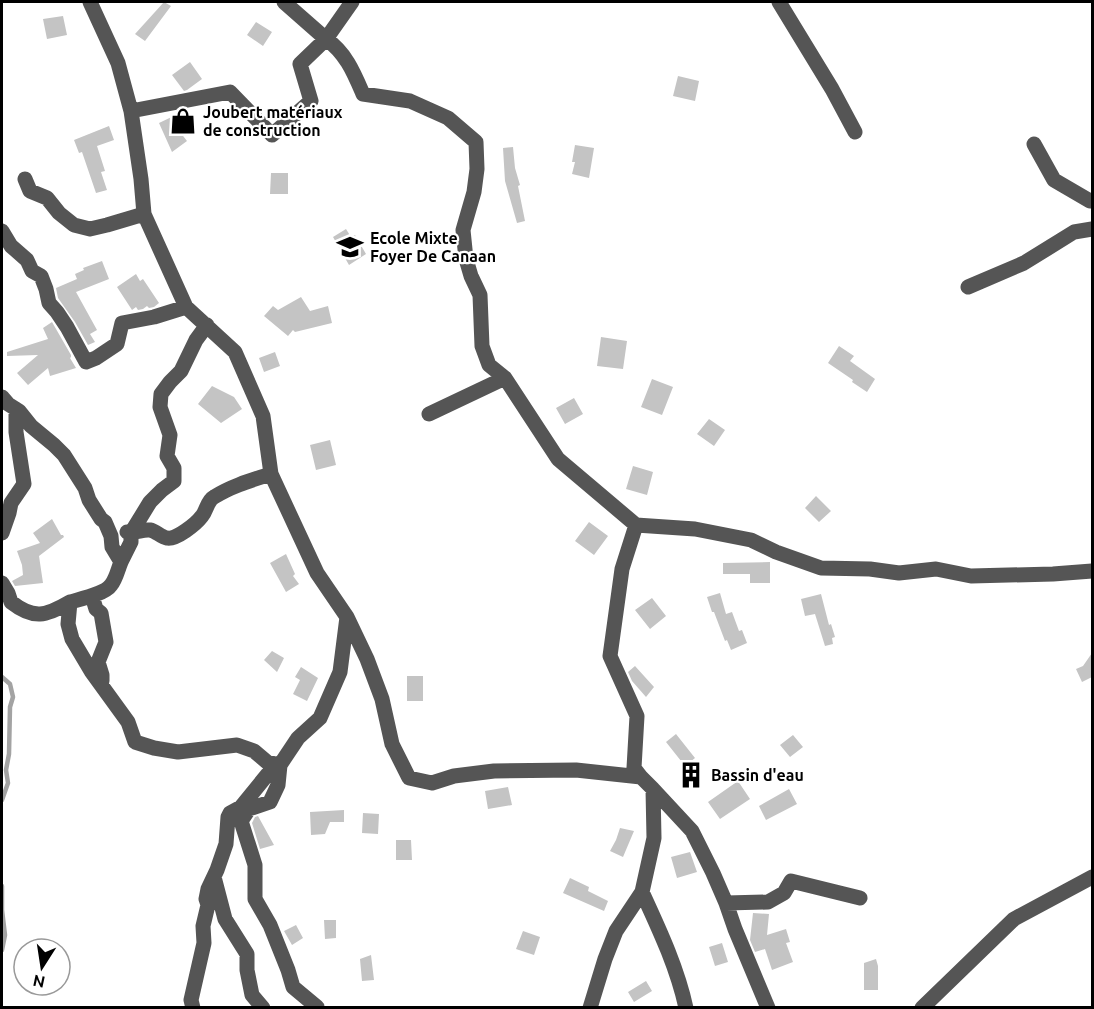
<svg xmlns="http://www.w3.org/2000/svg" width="1094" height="1009" font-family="Ubuntu,sans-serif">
<rect width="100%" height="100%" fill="#fff"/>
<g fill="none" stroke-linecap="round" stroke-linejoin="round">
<path stroke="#a3a3a3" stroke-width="4.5" d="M2 677 10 684 13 697 10 707 9 754 6 770 8 783 2 800
M2 886V910L5 935 2 950"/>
</g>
<path fill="#c4c4c4" d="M164 2 171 6 145 41 135 34Z
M63 16 67 35 47 39 43 19Z
M256 22 272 32 263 46 247 35Z
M190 62 202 79 187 90 184 91 172 75Z
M678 76 699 81 695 101 673 96Z
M182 112 191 124 180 132 187 141 172 152 159 123Z
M109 126 114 140 97 146 105 171 101 172 107 190 96 193 82 152 79 153 74 140Z
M575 145 594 148 589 178 572 174 575 162H572Z
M513 147 515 168 520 185 518 186 525 221 517 223 505 181 503 148Z
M271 173H288V194H270Z
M346 229 351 237 355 235 366 254 349 265 333 237Z
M102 261 109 279 76 292 97 330 90 334 95 342 88 345 75 322 58 298 56 288 77 279 75 274 84 270 83 268Z
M136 274 140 281 143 279 159 303 154 307 149 308 147 306 143 309 138 310 136 307 132 310 117 287Z
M301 297 310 311 328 306 332 323 295 332 293 330 288 336 264 316 273 306 278 310Z
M52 322 71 355V357L70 358 76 368 50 376 48 368 28 385 17 373 38 355 7 356V352L48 339 43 328Z
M601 337 627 341 623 369 597 366Z
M839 346 854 356 850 361 875 379 867 392 852 382 853 380 828 363Z
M275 352 280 366 264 372 259 358Z
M652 379 673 387 662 415 641 407Z
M212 386 234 397 242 409 221 423 198 404Z
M574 398 583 414 565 424 556 408Z
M709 419 725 430 714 446 697 434Z
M330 440 336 465 316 470 310 445Z
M633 466 653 472 647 495 626 489Z
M816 496 831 511 819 522 805 508Z
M52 519 61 535H63L64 537 39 556 43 583 15 586 12 581 23 575 22 565 17 551 40 543 33 533Z
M589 522 608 536 594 555 575 541Z
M286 554 295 574 293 576 299 584 286 592 270 563Z
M770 562V583H750V574H723V563Z
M720 593 726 614 732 612 739 631 742 630 747 643 731 650 727 640 725 641 714 612H712L707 597Z
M821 594 829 625 831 624 835 637 832 638 833 644 825 646 815 614 805 616 801 599Z
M652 598 666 616 650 629 635 610Z
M272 651 284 658 277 672 264 660Z
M1092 653V677L1082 682 1076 669 1083 666Z
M635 666 654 687 646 697 632 681 628 672Z
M301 667 318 678 307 701 293 694 300 680 295 677Z
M407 676H423V701H407Z
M676 734 695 758 685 766 666 742Z
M793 735 803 747 790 757 780 745Z
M738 781 750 799 720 819 708 802Z
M508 787 512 805 488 809 485 791Z
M789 789 797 804 766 820 759 806Z
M344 810V822H330L325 834 311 835 310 812Z
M363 813 379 814 378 834 362 833Z
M258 816 274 845 260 849 252 823 255 817Z
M620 828 634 831 623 857 610 851 616 840Z
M396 840H411L412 860H396Z
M690 852 697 872 677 878 671 857Z
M570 878 589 887 588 891 608 901 604 911 563 893Z
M753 913 769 914 767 935 786 929 790 942 786 943 793 962 772 970 765 949 755 952 750 940Z
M324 920H336V938L325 939Z
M296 925 303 938 292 945 284 931Z
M523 931 540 937 534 955 516 949Z
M722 943 728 962 715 966 709 947Z
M371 955 374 980 362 981 360 959Z
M876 959 878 966V990H864V963Z
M646 981 652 991 634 1002 628 992Z"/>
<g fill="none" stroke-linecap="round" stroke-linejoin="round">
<path stroke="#555" stroke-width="15" d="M90 2 118 63 131 111 141 179 144 214 186 307 235 352 263 416 271 474 317 573 347 617 367 659 382 699 392 744 409 778 432 783 454 776 494 771 576 770 641 777 653 789 654 838 642 892 616 931 605 959 590 1008
M284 2 326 39 352 2
M779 2 832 89 855 132
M131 111 230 92 272 135 311 101 300 64 326 39C346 53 354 73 363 94L410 101 448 118 476 142 477 169 474 192 463 230 466 259 471 276 480 295 482 346 489 365 505 378 558 459 636 525 622 569 610 656 637 716 634 768 641 777
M1034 144 1054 180 1090 201 1092 200
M25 179 30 191 47 198 59 213 74 225 90 229 107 225 144 214
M2 231 11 246 27 260 32 271 41 276 46 289 49 303 57 312 67 327 86 362 96 358 117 344 122 323 154 317 186 307
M968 287 1024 263 1074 232 1092 229
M2 397 8 404 19 411 31 426 54 445 64 455 85 488 89 500 101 519 105 522 111 536 112 547 121 562C118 569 116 579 111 585 105 594 80 599 70 602L68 624 72 639 91 671 128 722 135 742 154 748 178 752 237 745 254 751 267 762 280 765
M429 414 505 378
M636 525 695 529 751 540 776 552 821 568 870 569 899 573 936 569 971 576 1053 574 1092 571
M127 532C135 534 142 529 150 530 156 531 161 537 167 538 176 540 196 524 202 516 207 510 207 501 214 497 231 486 252 480 271 474
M2 533 9 513 11 503 24 484 16 432V409
M121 562 131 542V533L150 502 162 490 174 481V468L167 456 170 435 160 407 161 394 170 382 181 371 196 340 207 325
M2 583 8 593 11 602C34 620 46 616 70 602
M92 596 96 609 101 613 106 642 98 662 102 675V681
M653 789 692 831 713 873 726 903 735 929 768 1008
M214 877 225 919 247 954V970L252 995 263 1008
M642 892C659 929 677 967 686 1008
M726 903 768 902 784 893 791 881 860 898
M317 1007 293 987 288 970 270 925 255 899V865L241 821 249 809 270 802 278 785 280 765 298 738 320 718 340 672 347 617
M193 1008 191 1000 204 943 203 926 208 905 206 899 208 889 217 870 226 844 228 817 230 813 241 807 267 775 280 765
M922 1008 1014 919 1092 877"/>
</g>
<defs>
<g id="shop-bare" transform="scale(2.07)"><path d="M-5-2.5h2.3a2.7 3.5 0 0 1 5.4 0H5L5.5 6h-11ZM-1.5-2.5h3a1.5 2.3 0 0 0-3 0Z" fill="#000" stroke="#fff" stroke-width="2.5" paint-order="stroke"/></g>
<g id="school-bare" transform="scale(2.07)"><path d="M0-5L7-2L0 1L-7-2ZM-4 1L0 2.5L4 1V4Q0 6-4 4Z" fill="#000" stroke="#fff" stroke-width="2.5" paint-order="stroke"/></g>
<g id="building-bare" transform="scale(2.07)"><path d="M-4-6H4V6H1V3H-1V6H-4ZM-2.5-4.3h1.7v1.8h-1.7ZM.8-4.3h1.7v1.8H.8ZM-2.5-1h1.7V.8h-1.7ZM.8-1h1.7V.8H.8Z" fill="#000" stroke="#fff" stroke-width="2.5" paint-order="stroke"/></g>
</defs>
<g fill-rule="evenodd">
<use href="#shop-bare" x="183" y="121"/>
<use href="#school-bare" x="350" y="247"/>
<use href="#building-bare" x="691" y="775"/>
</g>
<g text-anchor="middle" stroke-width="4.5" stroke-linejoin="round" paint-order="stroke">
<g font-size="16" font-weight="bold" fill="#000" stroke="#fff" text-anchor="start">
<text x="203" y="118">Joubert matériaux<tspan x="203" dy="18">de construction</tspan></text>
<text x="370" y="244">Ecole Mixte<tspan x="370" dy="18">Foyer De Canaan</tspan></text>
<text x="711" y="781">Bassin d'eau</text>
</g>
</g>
<rect width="1094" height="1009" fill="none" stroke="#000000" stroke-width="6"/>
<g transform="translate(42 967) rotate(192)"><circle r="28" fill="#ffffff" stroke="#999999" stroke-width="1.5"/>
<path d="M0-4.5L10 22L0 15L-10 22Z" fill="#000000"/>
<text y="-9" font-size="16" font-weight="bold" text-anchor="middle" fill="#000000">N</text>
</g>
</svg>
